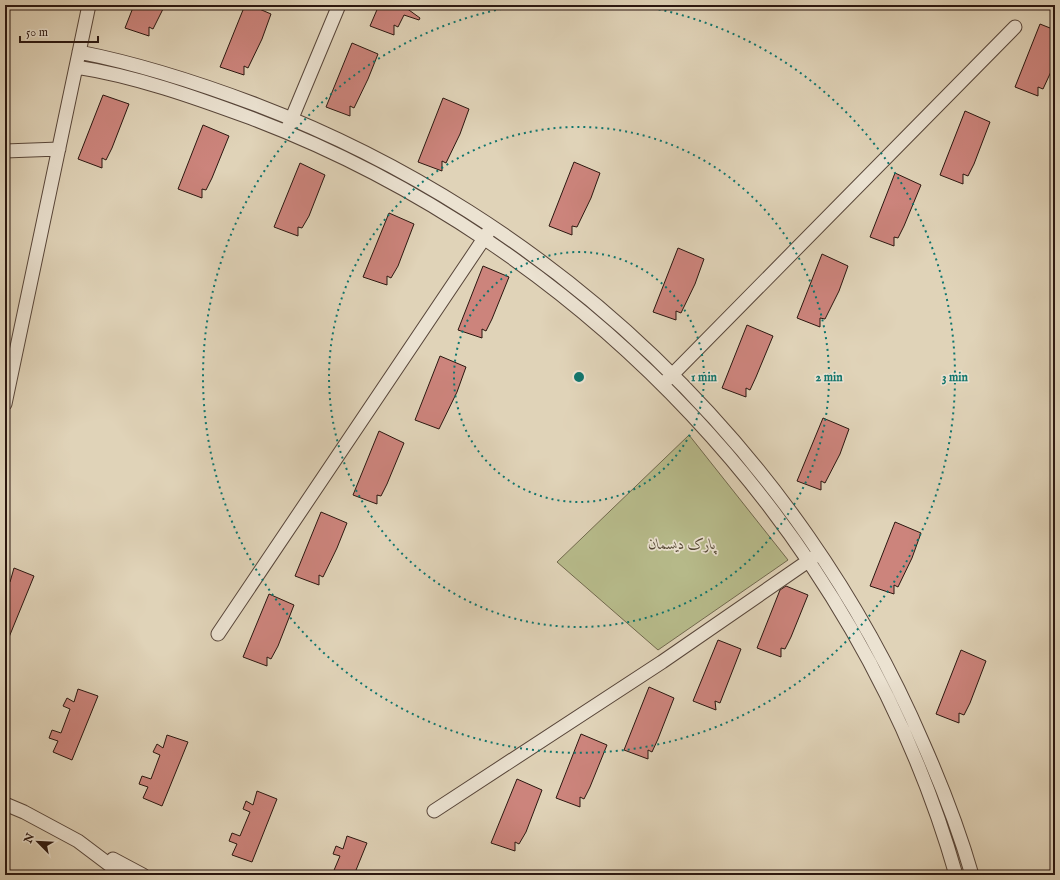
<svg xmlns="http://www.w3.org/2000/svg" width="1060" height="880" font-family="'IM FELL English',Amiri,serif">
<rect width="100%" height="100%" fill="#e0d3b8"/>
<filter id="stains"><feTurbulence type="fractalNoise" baseFrequency=".005" numOctaves="4"/><feColorMatrix values="0 0 0 0 .2 0 0 0 0 .09 0 0 0 0 .02 0 0 0 .5 -.17"/></filter>
<radialGradient id="worn" r=".72"><stop offset=".6" stop-color="#630" stop-opacity="0"/><stop offset="1" stop-color="#630" stop-opacity=".3"/></radialGradient>
<path fill="#b7bb8b" stroke="#71694e" d="M689 435 788 560 658 650 557 562Z"/>
<path fill="#cc847c" stroke="#2b1710" d="M134 5H165L153 29 149 27V36L125 28Z
M245 5H250L271 14 262 39 248 68 244 66V75L220 67Z
M379 5H402L420 18 419 20 404 15 398 27 394 25V35L370 26Z
M1040 24 1055 30V63L1043 89 1038 87V96L1015 87Z
M352 43 378 54 368 79 354 108 350 106V116L326 107Z
M103 95 129 104 112 148 106 160 102 158V168L78 159Z
M443 98 469 109 460 134 446 163 442 161V171L418 162Z
M965 111 990 122 974 164 968 176 963 174V184L940 175Z
M203 125 229 136 212 178 206 190 202 189V198L178 189Z
M574 162 600 173 591 198 577 227 572 226V235L549 226Z
M300 163 325 175 309 216 302 228 298 227V236L274 227Z
M895 173 921 185 904 226 898 238 894 237V246L870 237Z
M389 213 414 224 398 266 391 278 387 276V285L363 277Z
M678 248 704 259 695 284 681 313 676 311V320L653 312Z
M822 254 848 266 839 291 825 319 820 318V327L797 318Z
M483 266 509 277 492 319 486 331 482 329V338L458 330Z
M747 325 773 336 756 377 750 390 746 388V397L722 388Z
M440 356 466 367 457 392 439 429 415 420Z
M823 418 849 429 840 454 825 483 821 481V490L797 481Z
M379 431 404 443 387 484 381 496 377 495V504L353 495Z
M321 512 347 523 337 548 323 577 319 575V585L295 576Z
M895 522 921 533 912 558 898 587 894 585V594L870 586Z
M14 568 34 576 5 647V579L10 582Z
M786 586 808 595 791 637 785 649 781 648V657L757 648 780 590Z
M269 594 294 605 278 646 271 659 267 657V666L243 657Z
M718 640 741 649 720 703 715 701 716 710 693 701Z
M961 650 986 661 970 703 964 715 959 713V723L936 714Z
M649 687 674 698 658 739 652 752 648 750V759L624 750Z
M78 689 98 696 72 760 53 752 58 741 49 738 52 730 61 733 70 709 63 706 67 698 74 702Z
M581 734 607 745 590 787 584 799 580 797V807L556 798Z
M167 735 188 742 162 806 143 798 148 787 139 784 142 776 151 779 160 755 153 752 157 744 163 748Z
M517 779 542 790 526 832 519 844 515 842V851L491 843Z
M257 791 277 799 252 862 232 855 237 844 229 841 232 833 240 836 250 812 243 809 246 801 253 805Z
M347 836 367 843 354 875H332L340 856 333 854 336 846 343 849Z"/>
<g fill="none" stroke-linecap="round" stroke-linejoin="round">
<g stroke="#58463a" stroke-width="15">
<path id="minor" d="M79 52C140 64 199 83 257 105 553 218 798 451 923 743 942 786 959 830 972 875
M76 67C135 76 194 97 251 118 584 244 858 531 956 875
M289 125 339 5
M5 151 59 149
M667 380 1015 27
M5 404 89 5
M218 634 489 231
M5 804 24 812 78 841 123 875
M434 811 662 662 814 557
M113 859 143 875"/>
</g>
<use href="#minor" stroke="#ebe2d1" stroke-width="13"/>
</g>
<g fill="none" stroke="#0f766e" stroke-width="2" stroke-dasharray="2 4">
<circle cx="579" cy="377" r="125"/>
<circle cx="579" cy="377" r="250"/>
<path d="M635 5A376 376 0 1 1 523 5"/>
</g>
<g text-anchor="middle" stroke-width="3.5" stroke-linejoin="round" paint-order="stroke">
<g font-size="15" font-style="italic" fill="#554835" stroke="#ebe2d1">
<text x="682" y="549">پارک دیسمان</text>
</g>
</g>
<circle cx="579" cy="377" r="6" fill="#0f766e" stroke="#ebe2d1" stroke-width="2"/>
<g font-size="12" text-anchor="middle" font-weight="bold" fill="#0f766e" stroke="#ebe2d1" stroke-width="3.5" stroke-linejoin="round" paint-order="stroke">
<text x="704" y="381">1 min</text>
<text x="829" y="381">2 min</text>
<text x="955" y="381">3 min</text>
</g>
<rect width="1060" height="880" fill="none" stroke="#e0d3b8" stroke-width="20"/>
<rect x="6" y="6" width="1048" height="868" fill="none" stroke="#2b1710" stroke-width="2"/>
<rect x="10" y="10" width="1040" height="860" fill="none" stroke="#2b1710"/>
<g transform="translate(38 842) rotate(294)" stroke="#ebe2d1" stroke-width="3" paint-order="stroke">
<path d="M0-3L7 15L0 10L-7 15Z" fill="#2b1710"/>
<text y="-6" font-size="11" font-weight="bold" text-anchor="middle" fill="#2b1710">N</text>
</g>
<path d="M20 36v6h78v-6" fill="none" stroke="#2b1710" stroke-width="2"/>
<text x="26" y="36" font-size="12" fill="#2b1710" stroke="#ebe2d1" stroke-width="3" paint-order="stroke">50 m</text>
<rect width="100%" height="100%" filter="url(#stains)"/>
<rect width="100%" height="100%" fill="url(#worn)"/>
</svg>
